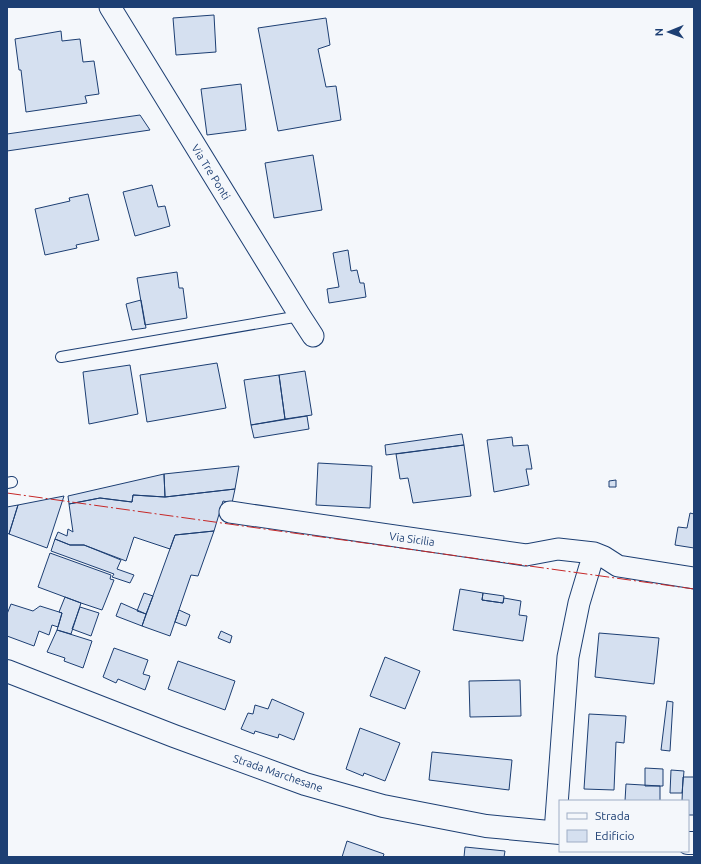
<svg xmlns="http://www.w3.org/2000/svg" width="701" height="864" font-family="Ubuntu,sans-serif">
<rect width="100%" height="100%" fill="#f4f7fb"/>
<path fill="#d5e0f0" stroke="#1d3f73" d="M214 15 216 52 176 55 173 18Z
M326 18 330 45 318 49 326 87 336 86 341 120 278 131 258 28Z
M61 31 62 41 80 39 83 62 94 61 99 94 85 96 87 103 26 112 21 70H19L15 39Z
M241 84 246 130 207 135 201 89Z
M140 115 150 130 7 151V134Z
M313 155 322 210 274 218 265 163Z
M152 185 158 207 165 206 170 226 135 236 123 192Z
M88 194 99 240 76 245 77 248 45 255 35 209 70 201 69 198Z
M348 250 351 271 357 270 360 283H364L366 297 329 303 327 289 339 287 333 253Z
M177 272 179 288H183L187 318 145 325 137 278Z
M141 300 146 328 132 330 126 304Z
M217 363 226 408 147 422 140 375Z
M130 365 138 414 89 424 83 372Z
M305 371 312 415 285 419 279 375Z
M279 375 285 419 251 425 244 380Z
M307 416 309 429 254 438 251 425Z
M462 434 464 445 386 455 385 445Z
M512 437 513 446 528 445 532 469H526L529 485 494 492 487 440Z
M464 445 471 496 413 503 408 478 400 479 396 454Z
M318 463 372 466 370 508 316 505Z
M239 466 235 489 165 497 164 474Z
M164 474 165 497 133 495 132 502 100 498 69 504 68 496Z
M616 480V487H609V481Z
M235 489 232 503 223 501 214 531 175 535 170 549 134 537 126 561 84 545H70L55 539 58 532 67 536 68 529 73 532 69 504 100 498 132 502 133 495 165 497Z
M64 496 47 548 9 534 18 505Z
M18 505 9 534 7 533V507Z
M690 513 694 514V548L675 545 678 527 687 528Z
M214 531 198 576 191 575 170 636 142 626 175 535Z
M55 539 70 545H84L121 560 117 569 134 575 130 583 112 577 114 574 51 551Z
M50 553 111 575 110 579 114 580 102 610 81 603 38 587Z
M460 589 483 593 482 600 503 603 504 598 521 601 519 615 527 616 523 641 453 630Z
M144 593 153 596 146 614 137 611Z
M483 593 504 596 503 603 482 600Z
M65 597 81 603 71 634 57 630 62 613 59 612Z
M121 603 146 614 142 626 116 616Z
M11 604 33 611 40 606 59 612 62 613 58 627 52 625 49 635 39 631 34 646 7 636V614Z
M80 607 99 613 91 636 72 629Z
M179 610 190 615 186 626 175 622Z
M57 630 92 641 83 668 64 661 65 658 47 652Z
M221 631 232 636 230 643 218 638Z
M599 633 659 638 654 684 595 677Z
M114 648 148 660 143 674 150 676 145 690 118 679 116 683 103 677Z
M385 657 420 671 405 709 370 696Z
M178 661 235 681 225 710 168 689Z
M520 680 521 716 470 717 469 681Z
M272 699 304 713 294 740 279 734 278 738 255 731 254 734 241 729 248 713 253 714 255 705 268 709Z
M667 701 673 702 670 751 661 750Z
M589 714 626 716 624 743 616 742 614 790 584 789Z
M360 728 400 743 385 781 364 773 363 776 346 769Z
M432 752 512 760 509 790 429 780Z
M645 768 663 769V786H645Z
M671 770 684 771 682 793H670Z
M683 777H694V815H688V801H682Z
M626 784 660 786V801H625Z
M347 841 384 854 383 857H342Z
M465 847 505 851 504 857H464Z"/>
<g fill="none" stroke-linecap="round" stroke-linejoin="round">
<g stroke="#1d3f73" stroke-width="12">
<path id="service" d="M61 357 300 316
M7 483 12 482"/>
</g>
<g stroke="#1d3f73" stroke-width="23">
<path id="minor" d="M110 7 300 316 313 336
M230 512 526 555 558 549 594 553 604 557 618 566 694 578
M555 832 568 657 579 603 594 553"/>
</g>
<g stroke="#1d3f73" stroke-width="24">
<path id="secondary" d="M7 671 174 736 305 784 383 806 486 826 560 833
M688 843H694"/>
</g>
<use href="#service" stroke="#f4f7fb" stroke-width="10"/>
<use href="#minor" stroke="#f4f7fb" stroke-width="21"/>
<use href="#secondary" stroke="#f4f7fb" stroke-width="22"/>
<path stroke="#c62828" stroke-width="1" stroke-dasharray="14 3 2 3" stroke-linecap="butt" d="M7 493 694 589"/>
</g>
<g text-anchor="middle" stroke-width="3" stroke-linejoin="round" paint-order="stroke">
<g font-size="11" fill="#1d3f73" stroke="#f4f7fb">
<text transform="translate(211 172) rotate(58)" y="4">Via Tre Ponti</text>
<text transform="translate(412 539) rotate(8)" y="4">Via Sicilia</text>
<text transform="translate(278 773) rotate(19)" y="4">Strada Marchesane</text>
</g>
</g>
<rect width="701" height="864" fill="none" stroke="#1d3f73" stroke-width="16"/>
<rect x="559" y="800" width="130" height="52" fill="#f4f7fb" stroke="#9eadc5"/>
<rect x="567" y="813" width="20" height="6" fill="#f4f7fb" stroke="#9eadc5"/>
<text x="595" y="820" font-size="12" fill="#1d3f73">Strada</text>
<rect x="567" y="830" width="20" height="12" fill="#d5e0f0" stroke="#9eadc5"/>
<text x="595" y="840" font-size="12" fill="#1d3f73">Edificio</text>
<g transform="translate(669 32) rotate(269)" stroke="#f4f7fb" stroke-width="3" paint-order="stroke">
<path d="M0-3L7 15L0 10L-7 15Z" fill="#1d3f73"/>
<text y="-6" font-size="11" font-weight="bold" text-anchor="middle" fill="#1d3f73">N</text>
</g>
</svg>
